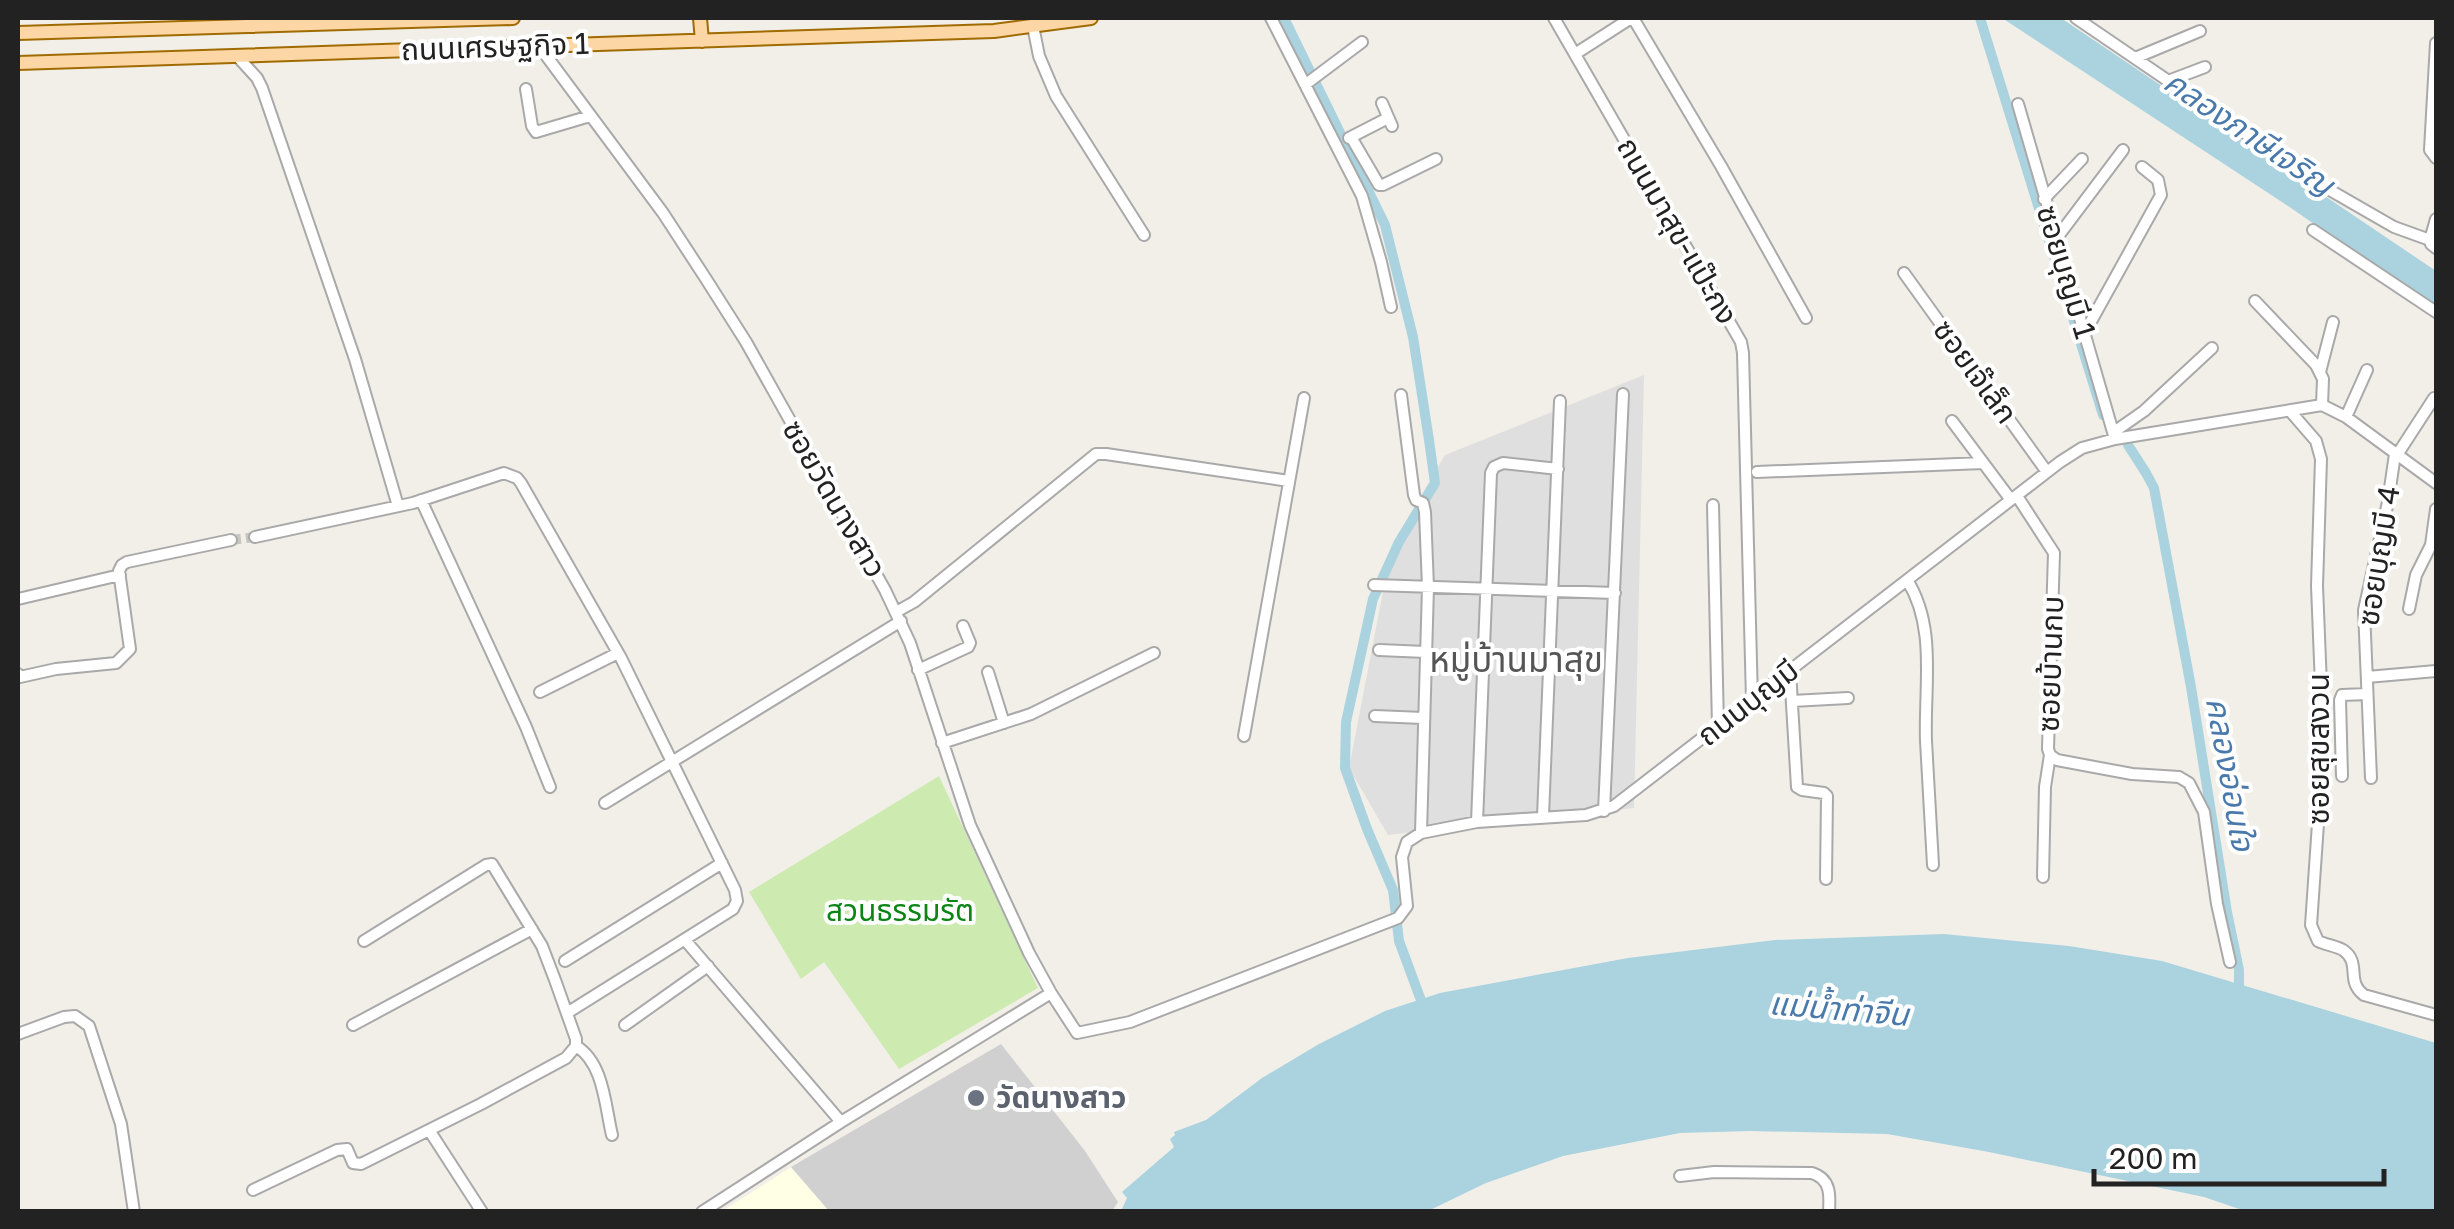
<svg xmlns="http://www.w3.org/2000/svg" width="2454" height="1229" font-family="'Golos Text','Noto Sans Thai',sans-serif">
<rect width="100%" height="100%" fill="#f2efe9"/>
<path fill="#e0dfdf" d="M1644 375 1634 808 1388 835 1349 768 1392 545 1445 455Z"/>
<path fill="#ffffe5" d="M791 1167 829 1211 721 1212Z"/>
<path fill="#d0d0d0" d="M1001 1044 1085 1151 1118 1202 1112 1211H829L791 1167Z"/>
<path fill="#cdebb0" d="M939 776 1038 988 899 1069 824 962 801 979 749 892Z"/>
<path fill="#aad3df" d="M2002 18H2061L2436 271V308L2288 206Z
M1944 934 2069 946 2162 961 2436 1043V1211H2245L2204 1197 1989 1152 1887 1134 1750 1131 1680 1133 1563 1156 1486 1183 1428 1211H1121L1127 1198 1122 1192 1174 1147 1170 1139 1175 1135 1174 1132 1206 1120 1262 1078 1319 1044 1385 1011 1440 993 1628 958 1775 940Z"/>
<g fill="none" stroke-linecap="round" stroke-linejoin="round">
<path stroke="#aad3df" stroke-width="10" d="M1284 18 1385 225 1413 337 1429 440 1435 483 1399 542 1373 599 1346 722 1345 768 1367 829 1393 890 1399 941 1425 1011
M1980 18 2103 415
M2128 445 2146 473 2154 488 2191 687 2227 912 2239 970V999"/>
<path stroke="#c8c6c1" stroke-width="10" stroke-dasharray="10 5" stroke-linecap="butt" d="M231 540 255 537"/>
<g stroke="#a9a9a9" stroke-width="14">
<path id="minor" d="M1271 18 1362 196 1381 262 1391 307
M1554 18 1741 342 1743 353 1752 700
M1633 18 1721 166 1806 318
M2076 18 2321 185 2394 227 2430 240 2431 244 2436 248
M1033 26 1039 56 1056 96 1144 235
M2436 43 2430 150 2436 158
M539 46 663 213 706 279 746 342 885 590 910 643 970 825 1029 953 1051 993 1077 1033 1130 1022 1398 918 1407 906 1402 857 1407 842 1421 833 1477 822 1586 815 1614 806 2060 462 2082 448 2115 439 2322 405 2346 417 2436 483
M1575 54 1631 18
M236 55 257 78 262 88 355 359 398 506
M2135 58 2200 31
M2168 81 2205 67
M1306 84 1362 42
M526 89 532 126 536 132 590 116
M1382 103 1392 126
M2018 104 2115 439
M1351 137 1379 185H1383L1436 159
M1349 138 1388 118
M2044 199 2082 159
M2313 230 2436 312
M2056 239 2123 150
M2430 240 2436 219
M1904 273 2047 472
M2255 301 2316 365 2323 379 2322 405
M2084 334 2161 195 2158 180 2142 167
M2320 372 2333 322
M1401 395 1414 495 1416 500 1423 503 1425 512 1428 587 1421 833
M2290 411 2316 441 2321 459 2317 586 2321 686V780L2311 925 2318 941C2326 945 2336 946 2343 950 2362 963 2345 981 2364 995L2436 1015
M2346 417 2367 370
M1952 421 2011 500
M2114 432 2144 411 2212 348
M2397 455 2434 398
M1757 472 1983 463
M2017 496 2054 553 2048 749 2050 755 2057 760 2132 774 2179 777 2189 783 2204 812 2217 904 2230 962
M421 500 526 727 550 787
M1713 505 1718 726
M255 537 413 503 504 473 517 478 521 483 621 658 735 890 737 901 733 909 567 1013
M1907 580C1937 627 1924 687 1926 741 1928 782 1931 824 1933 865
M1374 585 1615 593
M18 599 120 575
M2409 609 2416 575 2431 545 2436 509
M896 612 914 602 1096 454H1106L1289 481
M1379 650 1426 652
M918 670 968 647 970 643 963 626
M1790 671 1797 787 1802 790 1824 793 1827 796 1826 879
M988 672 1004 723
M18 674 20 677 56 669 116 663 130 649 119 571 122 565 127 562 231 540
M2367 677 2436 671
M540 692 618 653
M1792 701 1848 698
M1375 716 1423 718
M1244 736 1304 398
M942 743 1031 714 1154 653
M2342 776 2340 700 2342 695 2367 694
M2371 778 2364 610 2388 502 2395 454
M605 803 901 621
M1604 811 1623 394
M1543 816 1560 401
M1477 822 1491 473 1494 467 1503 463 1558 469
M2043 877 2045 787 2050 755
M685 940 841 1122
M565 961 722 863
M353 1025 532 929
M625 1025 708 966
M18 1034 64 1017 75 1016 89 1026 121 1124 134 1212
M576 1046C604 1063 605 1106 612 1135
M429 1130 482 1212
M1680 1176 1714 1172 1812 1173C1831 1179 1830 1195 1829 1212
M253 1190 337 1150 347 1149 353 1163 361 1164 481 1104 566 1058 576 1046V1039L555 980 542 946 492 864 486 865 364 941
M702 1212 841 1122 1051 993"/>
</g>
<g stroke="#a06b00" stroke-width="16">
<path id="major" d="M700 18 702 41
M18 33 513 18
M18 63 994 31 1091 18"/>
</g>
<use href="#minor" stroke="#fff" stroke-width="10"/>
<use href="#major" stroke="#fcd6a4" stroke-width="12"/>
</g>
<circle fill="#6b7280" stroke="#fff" stroke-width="4" cx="976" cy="1098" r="10"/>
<g text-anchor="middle" stroke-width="8" stroke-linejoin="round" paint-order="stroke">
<g font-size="30" fill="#222" stroke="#fff">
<text transform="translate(495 47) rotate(-2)" y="10">ถนนเศรษฐกิจ 1</text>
<text transform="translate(1677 231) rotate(60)" y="10">ถนนมาสุข-แป๊ะกง</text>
<text transform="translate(2066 272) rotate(73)" y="10">ซอยบุญมี 1</text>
<text transform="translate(1975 372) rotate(54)" y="10">ซอยเจ๊เล็ก</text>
<text transform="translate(834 499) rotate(60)" y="10">ซอยวัดนางสาว</text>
<text transform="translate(2379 556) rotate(-81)" y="10">ซอยบุญมี 4</text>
<text transform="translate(2051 664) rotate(-88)" y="10">ซอยบ้านกบ</text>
<text transform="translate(1748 703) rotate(-38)" y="10">ถนนบุญมี</text>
<text transform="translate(2319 749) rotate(-90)" y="10">ซอยสุขสงวน</text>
</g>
<g font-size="30" fill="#0c8416" stroke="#fff">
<text x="900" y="921">สวนธรรมรัต</text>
</g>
<g font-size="30" font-weight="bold" fill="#5b616d" stroke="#fff" text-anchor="start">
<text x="996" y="1108">วัดนางสาว</text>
</g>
<g font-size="32" font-style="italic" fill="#4a7aab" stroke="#fff">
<text transform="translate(2249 133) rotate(34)" y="11">คลองภาษีเจริญ</text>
<text transform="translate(2230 774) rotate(80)" y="11">คลองอ่อนใจ</text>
<text transform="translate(1839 1009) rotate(5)" y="11">แม่น้ำท่าจีน</text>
</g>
<g font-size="35" fill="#555" stroke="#fff">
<text x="1516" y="672">หมู่บ้านมาสุข</text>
</g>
</g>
<rect width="2454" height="1229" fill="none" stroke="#222222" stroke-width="40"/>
<path d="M2094 1169v15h290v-15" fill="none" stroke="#222222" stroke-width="5"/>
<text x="2109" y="1169" font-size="30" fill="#222222" stroke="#ffffff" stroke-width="8" paint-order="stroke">200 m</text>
</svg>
